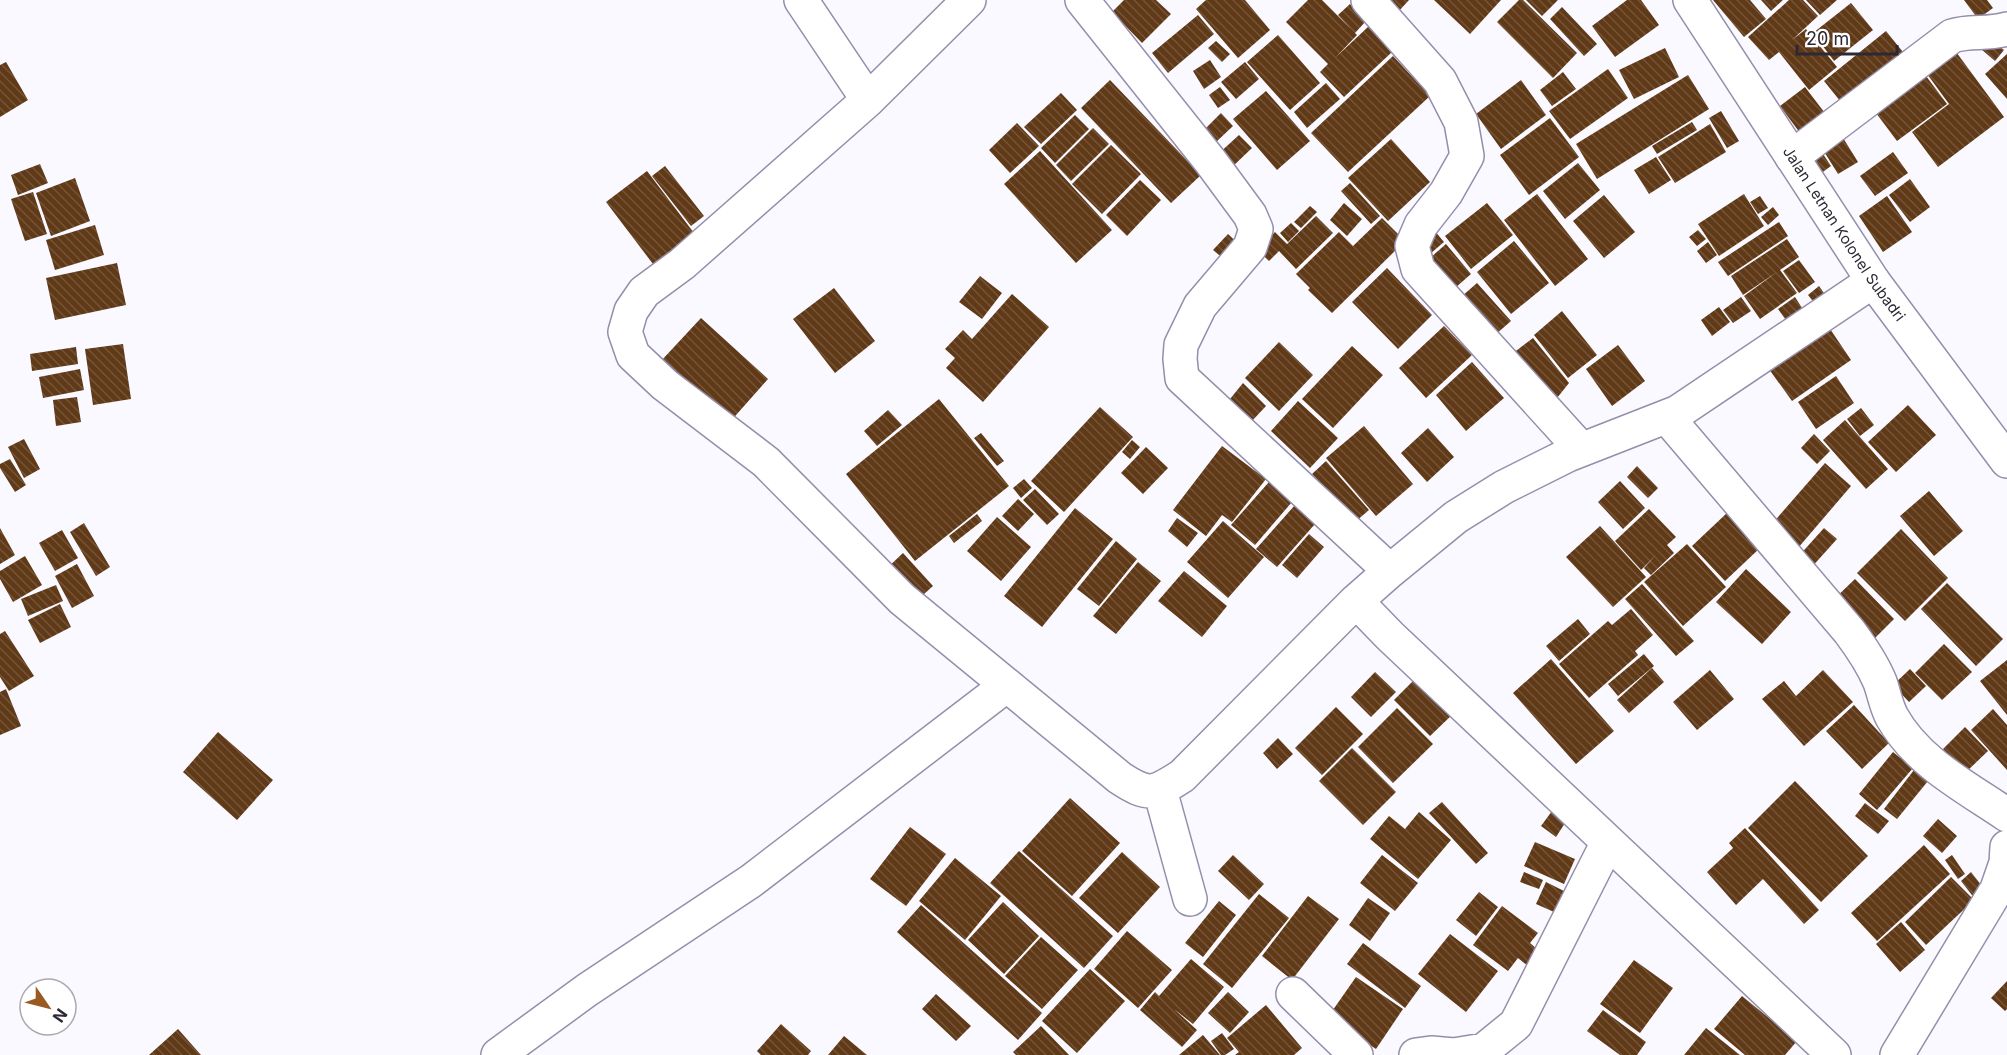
<svg xmlns="http://www.w3.org/2000/svg" width="2007" height="1055" font-family="Inter,sans-serif">
<defs>
<pattern id="building-back-hatch" width="6" height="6" patternUnits="userSpaceOnUse" patternTransform="scale(1.5)"><rect width="6" height="6" fill="#603917"/><path d="M-1 5l2 2M0 0l6 6M5-1l2 2" fill="none" stroke="#735439"/></pattern>
</defs>
<rect width="100%" height="100%" fill="#faf9ff"/>
<path fill="url(#building-back-hatch)" d="M1124 0H1156L1171 14 1142 43 1112 12Z
M1206 0H1245L1270 30 1238 58 1196 9Z
M1308 0H1322L1351 29 1338 15 1350 4 1366 21 1355 33 1357 35 1336 57 1369 26 1392 52 1344 97 1320 72 1328 64 1286 22Z
M1385 0H1409L1398 12Z
M1434 0H1501L1470 34Z
M1519 0H1523L1577 53 1553 78 1497 22Z
M1526 0H1558L1542 16Z
M1627 0H1641L1659 25 1615 57 1592 26Z
M1713 0H1750L1766 19 1744 37Z
M1761 0H1783L1771 11Z
M1789 0H1803L1818 16 1792 40 1806 29 1837 67 1809 90 1779 52 1769 60 1748 37Z
M1806 0H1837L1820 15Z
M1964 0H1987L1993 8 1978 19Z
M1851 3 1873 30 1834 61 1813 33Z
M1562 7 1597 44 1584 56 1550 19Z
M1198 15 1214 34 1168 73 1152 53Z
M1886 31 1911 62 1849 112 1824 81Z
M1278 35 1320 83 1290 110 1247 62Z
M1990 39 2004 50 1995 61 1981 49Z
M1216 41 1230 54 1222 62 1208 48Z
M1948 41 2004 117 1938 167 1912 132 1949 104 1919 63Z
M1665 48 1679 77 1634 99 1619 70Z
M2007 54V99L1985 74Z
M1393 56 1430 96 1348 172 1311 133Z
M1210 60 1221 77 1204 89 1193 71Z
M6 62 28 100 0 117V65Z
M1245 62 1259 79 1236 99 1221 82Z
M1920 68 1947 104 1897 141 1870 105Z
M1608 69 1628 98 1570 139 1549 111Z
M1563 72 1576 89 1552 106 1540 90Z
M1688 75 1709 109 1597 179 1576 144Z
M1110 80 1201 175 1171 203 1081 108Z
M1521 80 1546 115 1501 149 1476 114Z
M1326 83 1340 99 1307 128 1294 112Z
M1220 87 1230 100 1218 108 1209 95Z
M1805 87 1831 121 1806 141 1780 106Z
M1266 91 1310 141 1277 170 1233 119Z
M1061 93 1077 110 1041 144 1024 127Z
M1721 111 1739 141 1727 148 1709 118Z
M1221 113 1233 126 1215 143 1204 130Z
M1075 115 1089 129 1055 163 1041 148Z
M1550 118 1579 157 1529 195 1500 155Z
M1692 122 1697 130 1657 154 1652 146Z
M1017 123 1039 146 1010 173 989 150Z
M1710 124 1726 152 1675 183 1658 157Z
M1093 128 1109 144 1071 181 1056 165Z
M1840 133 1858 162 1838 174 1820 145Z
M1239 135 1252 148 1230 169 1217 155Z
M1391 139 1430 182 1388 221 1348 178Z
M1111 145 1141 174 1102 214 1072 184Z
M1819 148 1831 166 1820 174 1807 156Z
M1040 151 1112 230 1076 263 1004 184Z
M1893 152 1908 173 1875 196 1860 176Z
M1656 157 1671 180 1649 194 1634 170Z
M1578 163 1600 190 1565 219 1543 191Z
M40 164 48 183 18 195 11 175Z
M665 166 704 216 691 226 652 176Z
M647 171 697 237 656 268 606 202Z
M75 178 90 221 51 236 36 193Z
M1910 179 1930 207 1910 222 1889 195Z
M1140 180 1161 200 1127 236 1106 215Z
M1350 183 1380 216 1371 224 1341 191Z
M33 192 47 234 25 241 11 199Z
M1537 194 1588 259 1555 286 1504 220Z
M1744 194 1764 226 1719 256 1698 224Z
M1604 195 1635 232 1604 258 1573 221Z
M1760 196 1768 208 1758 214 1750 202Z
M1887 196 1912 232 1883 252 1859 216Z
M1344 203 1362 219 1347 236 1330 220Z
M1487 203 1513 235 1471 269 1445 236Z
M1310 206 1317 212 1301 228 1294 222Z
M1773 207 1779 215 1768 225 1761 217Z
M1316 216 1333 233 1296 269 1279 251 1269 261 1257 250 1275 232 1287 244Z
M1382 218 1405 241 1332 313 1308 290 1310 288 1296 274 1339 232 1353 246Z
M1779 222 1788 236 1728 276 1718 262Z
M1291 223 1299 231 1288 242 1280 233Z
M95 225 104 255 55 270 46 240Z
M1434 230 1444 242 1424 259Z
M1698 230 1706 239 1697 246 1689 237Z
M1228 234 1244 249 1231 265 1213 250Z
M1787 239 1799 257 1780 270 1797 293 1760 319 1744 296 1777 272 1743 295 1731 276Z
M1514 241 1549 283 1511 314 1477 272Z
M1708 242 1717 255 1706 263 1697 251Z
M1446 244 1471 274 1447 295 1422 265Z
M1799 260 1815 282 1799 293 1783 271Z
M117 263 126 305 55 320 46 278Z
M1387 268 1432 315 1398 349 1352 302Z
M980 276 1002 293 982 319 959 302Z
M1477 283 1511 321 1487 342 1453 304Z
M1819 286 1826 296 1815 304 1808 295Z
M834 288 875 341 835 373 793 319Z
M1012 294 1049 327 983 402 946 368 955 358 945 349 963 330 972 339Z
M1741 297 1751 311 1733 323 1723 310Z
M1795 297 1804 311 1788 323 1778 309Z
M1719 307 1730 322 1712 336 1701 320Z
M1562 311 1597 355 1568 378 1534 335Z
M701 318 768 379 729 423 661 361Z
M1826 323 1851 360 1792 401 1766 365Z
M1444 326 1472 355 1426 398 1399 368Z
M1533 338 1569 383 1553 403 1512 354Z
M1279 342 1313 375 1279 411 1245 378Z
M123 344 131 399 93 405 85 349Z
M1618 345 1645 381 1612 406 1586 369Z
M1352 346 1383 375 1333 428 1302 399Z
M76 347 78 364 32 371 30 354Z
M1472 362 1504 398 1466 431 1436 395Z
M80 369 84 390 43 398 39 377Z
M1836 376 1854 403 1816 429 1798 402Z
M1243 383 1266 406 1252 421 1230 399Z
M77 397 81 422 56 426 53 400Z
M939 399 1009 486 915 561 846 474Z
M1298 401 1338 438 1310 468 1271 431Z
M1908 405 1936 435 1896 472 1868 442Z
M1100 407 1133 437 1064 512 1031 481Z
M1861 408 1874 425 1860 436 1847 419Z
M888 410 902 425 877 446 864 431Z
M1845 420 1888 469 1866 489 1823 440Z
M1364 426 1413 484 1376 516 1326 458Z
M1428 428 1454 457 1427 482 1401 453Z
M981 433 1004 461 997 466 974 438Z
M1814 434 1830 451 1817 464 1801 448Z
M24 439 40 469 24 478 8 447Z
M1132 440 1140 447 1130 459 1122 452Z
M1222 446 1266 479 1232 522 1222 515 1206 536 1173 510Z
M1146 447 1168 468 1143 494 1121 473Z
M10 459 26 485 15 492 0 468V464Z
M1326 461 1369 510 1355 522 1312 474Z
M1825 463 1851 486 1798 548 1771 525Z
M1637 466 1658 488 1648 498 1627 477Z
M1024 479 1032 488 1021 498 1013 488Z
M1620 481 1645 508 1623 529 1598 502Z
M1269 482 1292 502 1255 545 1231 525Z
M1035 489 1059 514 1047 525 1023 500Z
M1929 491 1963 531 1934 556 1900 516Z
M1018 499 1034 514 1018 531 1002 516Z
M1295 505 1315 524 1277 567 1256 549Z
M1075 508 1113 539 1042 627 1004 596Z
M1649 509 1676 537 1667 545 1674 553 1651 575 1644 568 1656 555 1641 570 1615 541Z
M1728 512 1761 547 1725 581 1692 546Z
M977 514 982 521 954 543 949 536Z
M997 517 1031 547 1001 581 967 551Z
M1177 518 1198 533 1187 547 1168 531Z
M1223 521 1264 557 1228 598 1187 562Z
M84 523 110 567 96 576 70 532Z
M1600 526 1646 577 1613 607 1566 557Z
M0 528 15 555 0 564Z
M1824 528 1837 539 1810 569 1797 558Z
M1901 529 1948 578 1905 621 1857 573Z
M62 530 78 558 55 571 39 543Z
M1309 534 1324 547 1297 578 1282 565Z
M1116 541 1137 559 1099 606 1077 589Z
M1687 544 1726 587 1683 626 1644 582Z
M903 553 933 586 914 603 884 571Z
M25 556 42 585 13 602 0 579V571Z
M1138 562 1161 581 1116 634 1093 616Z
M77 564 94 596 72 608 55 576Z
M1746 569 1791 612 1762 644 1716 602Z
M1184 571 1227 606 1202 637 1158 601Z
M1855 579 1894 619 1871 642 1831 602Z
M1947 583 2003 639 1976 666 1921 609Z
M1642 584 1694 641 1676 656 1625 599Z
M56 585 63 601 28 616 21 599Z
M60 604 71 627 40 643 28 620Z
M1631 609 1653 635 1635 651 1638 655 1589 698 1559 664 1608 621 1612 625Z
M1578 619 1590 634 1559 661 1546 646Z
M5 631 34 676 9 691 0 677V634Z
M1944 644 1972 672 1942 700 1915 673Z
M1644 654 1654 666 1618 696 1608 684Z
M1551 659 1614 731 1576 764 1513 693Z
M2007 660V715L1980 681Z
M1652 668 1664 682 1629 713 1617 700Z
M1910 669 1926 686 1909 702 1893 685Z
M1710 670 1734 699 1697 730 1673 702Z
M1823 670 1853 702 1804 746 1762 699 1784 681 1796 696Z
M1375 672 1396 692 1371 717 1351 697Z
M1417 677 1454 713 1430 736 1394 700Z
M6 689 21 726 0 735V692Z
M1854 705 1889 743 1862 769 1826 731Z
M1336 707 1363 734 1322 775 1295 748Z
M1397 708 1433 744 1393 783 1358 747Z
M1993 709 2007 725V770L1971 730Z
M1965 727 1988 751 1965 773 1943 749Z
M218 732 273 780 237 820 183 772Z
M1278 738 1293 754 1277 769 1263 753Z
M1352 748 1396 792 1363 825 1319 781Z
M1893 752 1913 768 1877 810 1859 794Z
M1914 770 1928 781 1897 819 1884 809Z
M1795 781 1868 856 1821 902 1748 828Z
M1070 798 1120 843 1072 896 1022 851Z
M1442 802 1488 853 1476 864 1429 813Z
M1865 803 1889 821 1878 834 1855 816Z
M1552 811 1567 820 1556 837 1541 826Z
M1419 812 1451 840 1418 879 1370 839 1389 816 1405 829Z
M1938 819 1957 836 1942 853 1923 836Z
M910 827 946 854 906 906 870 879Z
M1745 828 1819 910 1804 924 1763 879 1736 905 1707 872 1733 848 1729 843Z
M1535 842 1575 859 1564 884 1524 866Z
M1924 845 1950 874 1877 941 1851 913Z
M1019 851 1113 936 1084 968 990 883Z
M1122 852 1160 887 1118 933 1079 898Z
M1233 855 1264 884 1249 900 1218 871Z
M1382 855 1418 883 1395 911 1360 883Z
M1952 855 1965 874 1958 879 1945 860Z
M955 858 1001 896 965 940 919 901Z
M1524 872 1543 880 1539 889 1520 882Z
M1971 872 1985 890 1975 899 1961 881Z
M1951 877 1974 900 1926 945 1905 922Z
M1546 882 1564 891 1554 912 1536 904Z
M1479 892 1498 907 1476 936 1456 920Z
M1259 894 1289 918 1232 988 1203 964Z
M1308 896 1339 919 1292 980 1262 956Z
M1368 898 1390 913 1370 941 1349 925Z
M1219 901 1236 915 1203 957 1185 943Z
M1003 902 1039 936 1004 974 968 940Z
M921 905 1042 1013 1018 1040 897 932Z
M1502 906 1538 933 1530 943 1545 956 1533 970 1518 958 1508 971 1473 945Z
M1901 922 1925 950 1900 972 1876 944Z
M1127 931 1172 970 1138 1008 1094 969Z
M1450 934 1498 971 1466 1012 1418 974Z
M1041 937 1078 970 1042 1009 1005 976Z
M1363 943 1421 986 1405 1008 1347 964Z
M1191 959 1224 987 1193 1024 1174 1009 1197 1030 1182 1047 1140 1010 1155 992 1159 996Z
M1634 960 1673 988 1640 1033 1600 1004Z
M1090 969 1125 1001 1077 1053 1042 1021Z
M1356 977 1403 1009 1376 1049 1328 1017Z
M2007 981V1009L2005 1011 1991 998Z
M1228 992 1249 1012 1230 1033 1208 1013Z
M936 994 971 1026 956 1041 922 1009Z
M1742 996 1797 1041 1785 1055H1745L1714 1029Z
M1266 1005 1302 1048 1294 1055H1235L1239 1052 1227 1038Z
M1603 1010 1646 1042 1637 1055H1620L1587 1031Z
M781 1024 811 1051 808 1055H761L757 1051Z
M1041 1026 1069 1055H1016L1013 1052Z
M1706 1028 1740 1055H1684Z
M178 1029 201 1055H149Z
M1222 1033 1234 1049 1225 1055H1221L1211 1041Z
M1203 1035 1220 1055H1179Z
M844 1036 867 1055H828Z"/>
<g fill="none" stroke-linecap="round" stroke-linejoin="round">
<g stroke="#958eab" stroke-width="36">
<path id="street" d="M801 0 868 100
M969 0 868 100 682 264 644 292 631 311 625 332 633 355 665 385 766 462 902 599 1120 778C1149 797 1154 794 1182 776L1356 601
M1082 0 1211 162 1250 215 1256 229 1250 247 1200 306 1181 345 1180 359 1182 378 1390 571
M1368 0 1440 81 1461 122 1467 156 1446 193 1421 225 1412 246 1418 269 1581 449
M1792 157 1952 36C1970 30 1988 35 2007 29
M1667 417 1849 631C1861 647 1872 663 1880 682 1884 693 1886 706 1892 717 1917 762 1966 787 2007 815
M1160 790 1190 899
M1293 994 1356 1055
M498 1055 587 990 751 881 1007 685
M1416 1055 1431 1053 1454 1055 1484 1050 1516 1024 1608 842
M1834 1055 1390 636 1356 601 1390 571 1456 517 1504 487 1568 455 1678 412 1873 281
M1897 1055 1997 889 2006 863 2007 847"/>
</g>
<g stroke="#958eab" stroke-width="36">
<g id="secondary">
<path id="s1" d="M1690 0 1873 281 2007 461"/>
</g>
</g>
<use href="#street" stroke="#fff" stroke-width="33"/>
<use href="#secondary" stroke="#fff" stroke-width="33"/>
</g>
<g text-anchor="middle" stroke-width="6" stroke-linejoin="round" paint-order="stroke">
<g font-size="15" fill="#2c2935" stroke="#fff">
<text dy="5" stroke="none"><textPath href="#s1" startOffset="280">Jalan Letnan Kolonel Subadri</textPath></text>
</g>
</g>
<g transform="translate(48 1007) rotate(125)"><circle r="28" fill="#ffffff" stroke="#aba9ae" stroke-width="1.5"/>
<path d="M0-4.5L10 22L0 15L-10 22Z" fill="#985a20"/>
<text y="-9" font-size="16" font-weight="bold" text-anchor="middle" fill="#2c2935">N</text>
</g>
<path d="M1797 45v9h100v-9" fill="none" stroke="#2c2935" stroke-width="3"/>
<text x="1806" y="45" font-size="18" fill="#2c2935" stroke="#ffffff" stroke-width="4.5" paint-order="stroke">20 m</text>
</svg>
